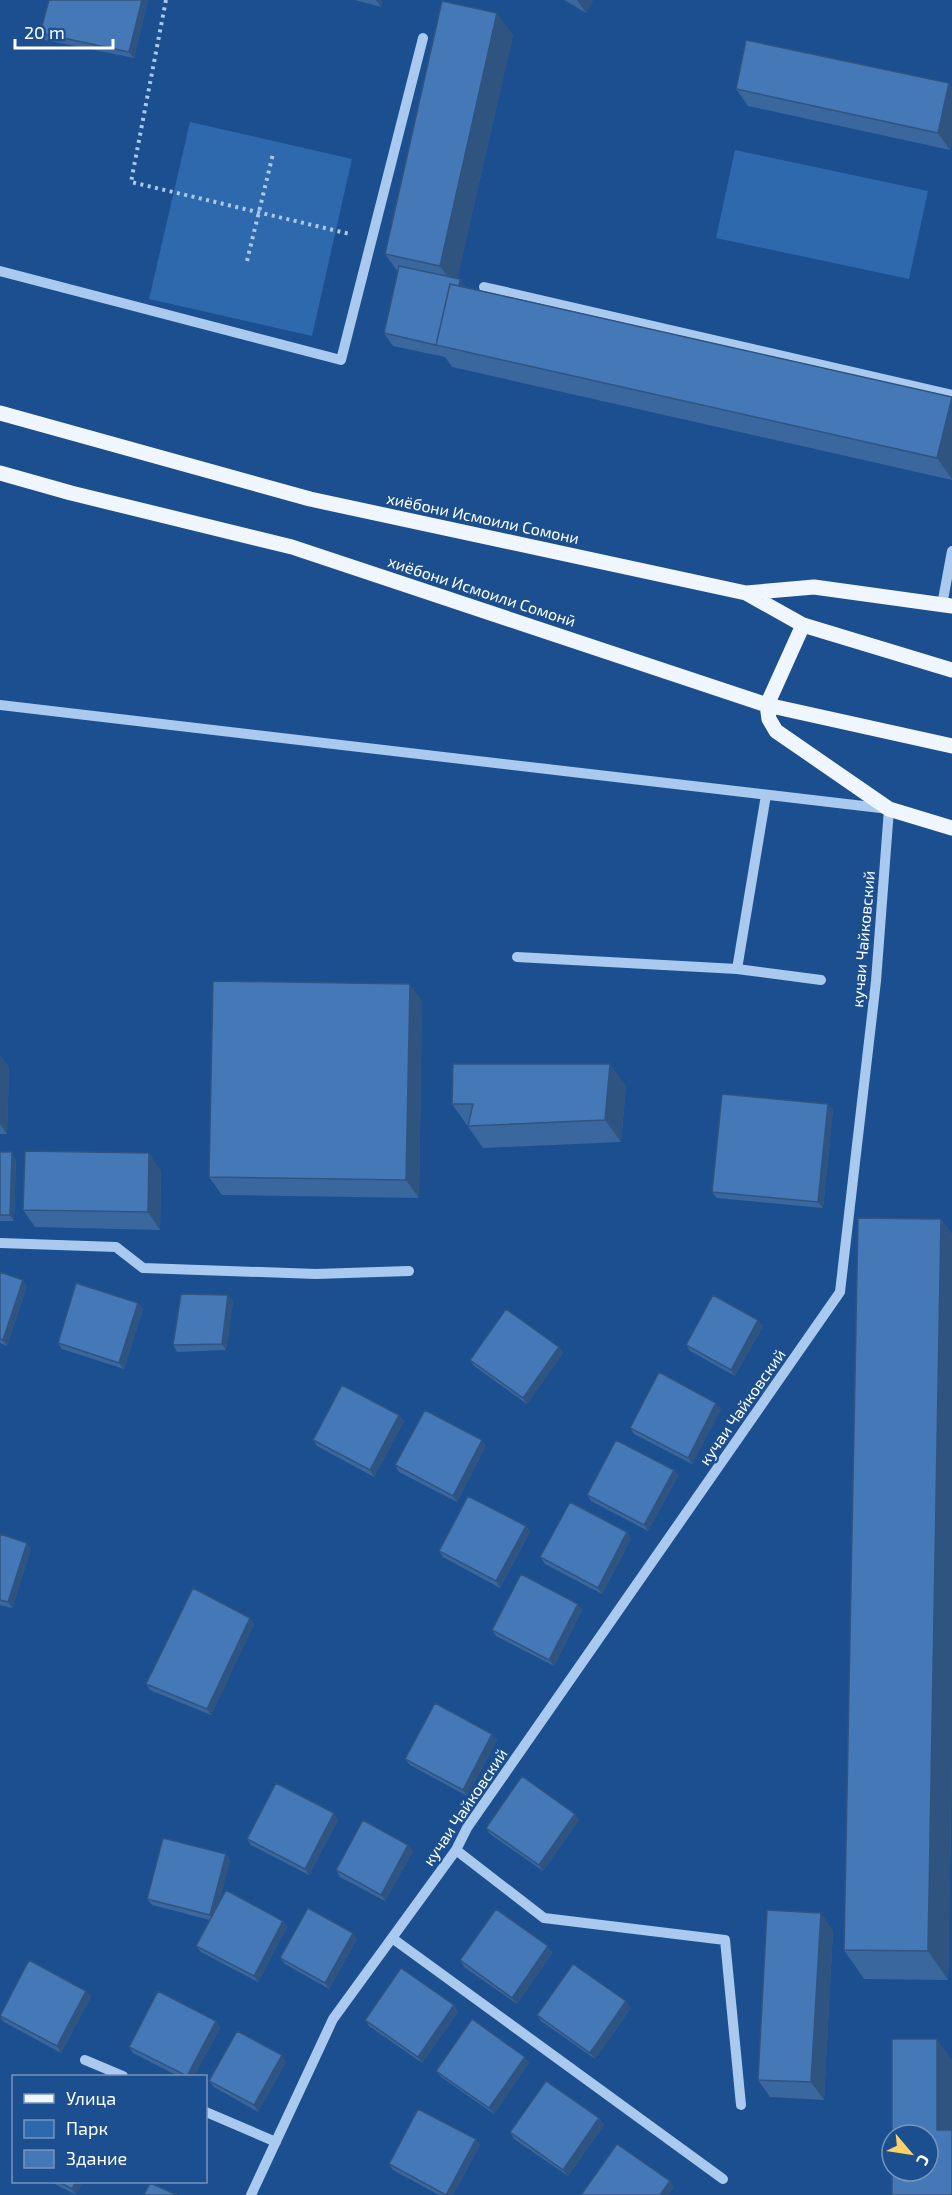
<svg xmlns="http://www.w3.org/2000/svg" width="952" height="2195" font-family="'Exo 2',sans-serif">
<rect width="100%" height="100%" fill="#1b4f8f"/>
<path fill="#2e69ad" d="M190 122 352 159 312 336 149 299Z
M735 150 928 191 909 279 716 238Z"/>
<g fill="none" stroke-linecap="round" stroke-linejoin="round">
<path stroke="#a9c9ee" stroke-width="4" stroke-dasharray="3 4.5" stroke-linecap="butt" d="M166 0 131 182 350 234
M247 261 273 154"/>
<path stroke="#a9c9ee" stroke-width="10" d="M0 271 341 360 423 38
M484 287 952 395
M942 605 952 551
M0 705 889 809 876 981 840 1292 467 1828 456 1850 333 2019 251 2195
M517 957 737 969 766 795
M737 969 821 980
M0 1243 116 1247 143 1268 316 1274 409 1271
M456 1850 544 1918 725 1940 741 2105
M392 1938 723 2179
M85 2060 123 2076
M206 2112 276 2142"/>
<path stroke="#f0f6ff" stroke-width="15" d="M0 413 310 499 746 593 803 625 952 670
M0 473 71 493 292 547 767 705 952 746
M746 593 814 587 952 606
M803 625 767 705 769 719 776 731 889 809 952 828"/>
</g>
<path fill="#3a679d" d="M49 0H148L134 58 45 40 40 33Z
M355 0H382L381 7Z
M564 0H593L586 13Z
M513 35 457 279H460L466 287 952 397V480L452 367 445 357 393 346 384 333 398 272 385 254Z
M949 83 952 88V142L950 150 748 106 736 89Z
M422 1001 419 1198 222 1195 209 1177Z
M0 1055 9 1068 7 1134H0Z
M626 1086 621 1142 483 1148 452 1104Z
M828 1104 833 1110 823 1208 717 1198 712 1192Z
M0 1152 16 1159 14 1221H0Z
M161 1171 160 1230 35 1227 23 1210Z
M941 1219 952 1235V1762L948 1980 864 1979 844 1950Z
M0 1272 27 1286 7 1346 0 1343Z
M228 1295 233 1301 226 1350 177 1352 173 1345Z
M138 1303 143 1309 124 1369 62 1349 58 1343Z
M758 1320 763 1326 735 1376 690 1351 686 1345Z
M559 1347 563 1353 527 1404 474 1366 470 1360Z
M721 1409 692 1464 634 1434 630 1428Z
M399 1415 404 1421 374 1477 317 1446 313 1440Z
M486 1446 457 1502 399 1472 395 1465Z
M674 1470 678 1476 648 1531 591 1501 587 1495Z
M526 1526 530 1532 500 1588 443 1557 439 1551Z
M627 1532 631 1539 602 1594 545 1564 540 1557Z
M0 1534 31 1549 12 1608 0 1605Z
M582 1610 554 1666 496 1636 492 1630Z
M250 1618 254 1624 211 1715 150 1690 146 1684Z
M492 1734 497 1740 467 1796 410 1765 405 1759Z
M338 1820 309 1875 251 1845 247 1839Z
M579 1820 543 1871 490 1834 486 1828Z
M408 1845 413 1851 385 1901 340 1877 336 1870Z
M226 1854 230 1860 219 1902 283 1921 287 1927 258 1982 201 1952 196 1946 210 1920 152 1905 147 1899Z
M833 1930 824 2100 770 2097 758 2080Z
M357 1939 329 1989 285 1964 280 1958Z
M553 1952 517 2004 464 1967 460 1960Z
M86 1991 91 1997 61 2053 4 2022 0 2017Z
M454 2005 458 2012 422 2063 369 2026 365 2020Z
M631 2008 595 2059 541 2021 537 2015Z
M216 2021 220 2028 194 2076H178L133 2053 129 2047Z
M286 2062 258 2112 214 2087 209 2081Z
M529 2063 494 2114 441 2077 436 2071Z
M599 2118 604 2125 568 2176 514 2139 510 2132Z
M476 2139 480 2145 453 2195H439L393 2170 389 2164Z
M49 2181H83L76 2195Z"/>
<path fill="#305480" d="M142 0H148L134 58 129 52Z
M376 0H382L381 7Z
M577 0H593L586 13Z
M497 13 513 35 455 288 440 266Z
M949 83 952 88V142L950 150 938 133Z
M460 279 469 291 445 347Z
M952 397V479L937 458Z
M410 984 422 1001 419 1198 406 1180Z
M0 1055 9 1068 7 1134 0 1124Z
M610 1064 626 1086 621 1142 605 1120Z
M828 1104 833 1110 823 1208 818 1202Z
M12 1152 16 1159 14 1221 10 1215Z
M149 1153 161 1171 160 1230 148 1212Z
M941 1219 952 1235V1762L948 1980 928 1951Z
M23 1280 27 1286 7 1346 3 1340Z
M228 1295 233 1301 226 1350 222 1344Z
M138 1303 143 1309 124 1369 119 1363Z
M758 1320 763 1326 735 1376 731 1370Z
M559 1347 563 1353 527 1404 523 1398Z
M716 1403 721 1409 692 1464 688 1458Z
M399 1415 404 1421 374 1477 370 1470Z
M482 1440 486 1446 457 1502 453 1496Z
M674 1470 678 1476 648 1531 644 1525Z
M526 1526 530 1532 500 1588 496 1581Z
M627 1532 631 1539 602 1594 598 1588Z
M27 1543 31 1549 12 1608 8 1602Z
M578 1604 582 1610 554 1666 549 1660Z
M250 1618 254 1624 211 1715 207 1709Z
M492 1734 497 1740 467 1796 463 1790Z
M334 1813 338 1820 309 1875 305 1869Z
M575 1814 579 1820 543 1871 539 1865Z
M408 1845 413 1851 385 1901 381 1895Z
M226 1854 230 1860 215 1921 210 1915Z
M821 1913 833 1930 824 2100 811 2082Z
M283 1921 287 1927 258 1982 254 1976Z
M353 1933 357 1939 329 1989 325 1983Z
M548 1946 553 1952 517 2004 512 1998Z
M86 1991 91 1997 61 2053 57 2046Z
M626 2001 631 2008 595 2059 590 2053Z
M454 2005 458 2012 422 2063 418 2057Z
M216 2021 220 2028 194 2076H187Z
M937 2039 952 2060V2152L937 2130Z
M282 2055 286 2062 258 2112 254 2105Z
M525 2057 529 2063 494 2114 489 2108Z
M599 2118 604 2125 568 2176 563 2170Z
M476 2139 480 2145 453 2195H446Z
M76 2181H83L76 2195 72 2189Z
M670 2181 674 2187 669 2195H660Z"/>
<path fill="#4478b7" stroke="#305480" stroke-width="1.5" d="M49 0H142L129 52 40 33Z
M442 1 497 13 440 266 385 254Z
M746 40 949 83 938 133 736 89Z
M399 266 460 279 459 286 450 284 436 345 384 333Z
M450 284 952 397 937 458 436 345Z
M213 981 410 984 406 1180 209 1177Z
M453 1064H610L605 1120 468 1126 473 1104H452Z
M722 1094 828 1104 818 1202 712 1192Z
M25 1151 149 1153 148 1212 23 1210Z
M0 1152H12L10 1215H0Z
M858 1218 941 1219 928 1951 844 1950Z
M0 1272 23 1280 3 1340 0 1339Z
M76 1283 138 1303 119 1363 58 1343Z
M181 1294 228 1295 222 1344 173 1345Z
M713 1295 758 1320 731 1370 686 1345Z
M506 1309 559 1347 523 1398 470 1360Z
M659 1372 716 1403 688 1458 630 1428Z
M342 1385 399 1415 370 1470 313 1440Z
M425 1410 482 1440 453 1496 395 1465Z
M616 1440 674 1470 644 1525 587 1495Z
M468 1496 526 1526 496 1581 439 1551Z
M570 1502 627 1532 598 1588 540 1557Z
M0 1534 27 1543 8 1602 0 1600Z
M521 1574 578 1604 549 1660 492 1630Z
M193 1588 250 1618 207 1709 146 1684Z
M435 1703 492 1734 463 1790 405 1759Z
M522 1776 575 1814 539 1865 486 1828Z
M276 1783 334 1813 305 1869 247 1839Z
M363 1820 408 1845 381 1895 336 1870Z
M163 1838 226 1854 210 1915 147 1899Z
M226 1890 283 1921 254 1976 196 1946Z
M308 1908 353 1933 325 1983 280 1958Z
M496 1909 548 1946 512 1998 460 1960Z
M767 1910 821 1913 811 2082 758 2080Z
M29 1960 86 1991 57 2046 0 2016Z
M573 1964 626 2001 590 2053 537 2015Z
M401 1968 454 2005 418 2057 365 2020Z
M158 1991 216 2021 187 2076 129 2047Z
M472 2019 525 2057 489 2108 436 2071Z
M237 2031 282 2055 254 2105 209 2081Z
M892 2039H937V2130H952V2195H892V2171H928V2135H892V2167Z
M546 2081 599 2118 563 2170 510 2132Z
M418 2109 476 2139 446 2195 389 2164Z
M617 2144 670 2181 660 2195H581Z
M57 2181H76L72 2189Z
M150 2183 177 2195H144Z"/>
<g text-anchor="middle" stroke-width="4.5" stroke-linejoin="round" paint-order="stroke">
<g font-size="16" fill="#fff" stroke="#1b4f8f">
<text transform="translate(483 518) rotate(12)" y="6">хиёбони Исмоили Сомони</text>
<text transform="translate(482 591) rotate(18)" y="6">хиёбони Исмоили Сомонӣ</text>
<text transform="translate(863 939) rotate(-85)" y="6">кучаи Чайковский</text>
<text transform="translate(742 1407) rotate(-55)" y="6">кучаи Чайковский</text>
<text transform="translate(465 1807) rotate(-56)" y="6">кучаи Чайковский</text>
</g>
</g>
<rect x="12" y="2075" width="195" height="108" fill="#1b4f8f" stroke="#7695bc" stroke-width="1.5"/>
<rect x="24" y="2094" width="30" height="9" fill="#f0f6ff" stroke="#7695bc" stroke-width="1.5"/>
<text x="66" y="2105" font-size="18" fill="#ffffff">Улица</text>
<rect x="24" y="2120" width="30" height="18" fill="#2e69ad" stroke="#7695bc" stroke-width="1.5"/>
<text x="66" y="2135" font-size="18" fill="#ffffff">Парк</text>
<rect x="24" y="2150" width="30" height="18" fill="#4478b7" stroke="#7695bc" stroke-width="1.5"/>
<text x="66" y="2165" font-size="18" fill="#ffffff">Здание</text>
<g transform="translate(910 2153) rotate(119)"><circle r="28" fill="#1b4f8f" stroke="#7695bc" stroke-width="1.5"/>
<path d="M0-4.5L10 22L0 15L-10 22Z" fill="#ffd166"/>
<text y="-9" font-size="16" font-weight="bold" text-anchor="middle" fill="#ffffff">С</text>
</g>
<path d="M15 39v9h98v-9" fill="none" stroke="#ffffff" stroke-width="3"/>
<text x="24" y="39" font-size="18" fill="#ffffff" stroke="#1b4f8f" stroke-width="4.5" paint-order="stroke">20 m</text>
</svg>
